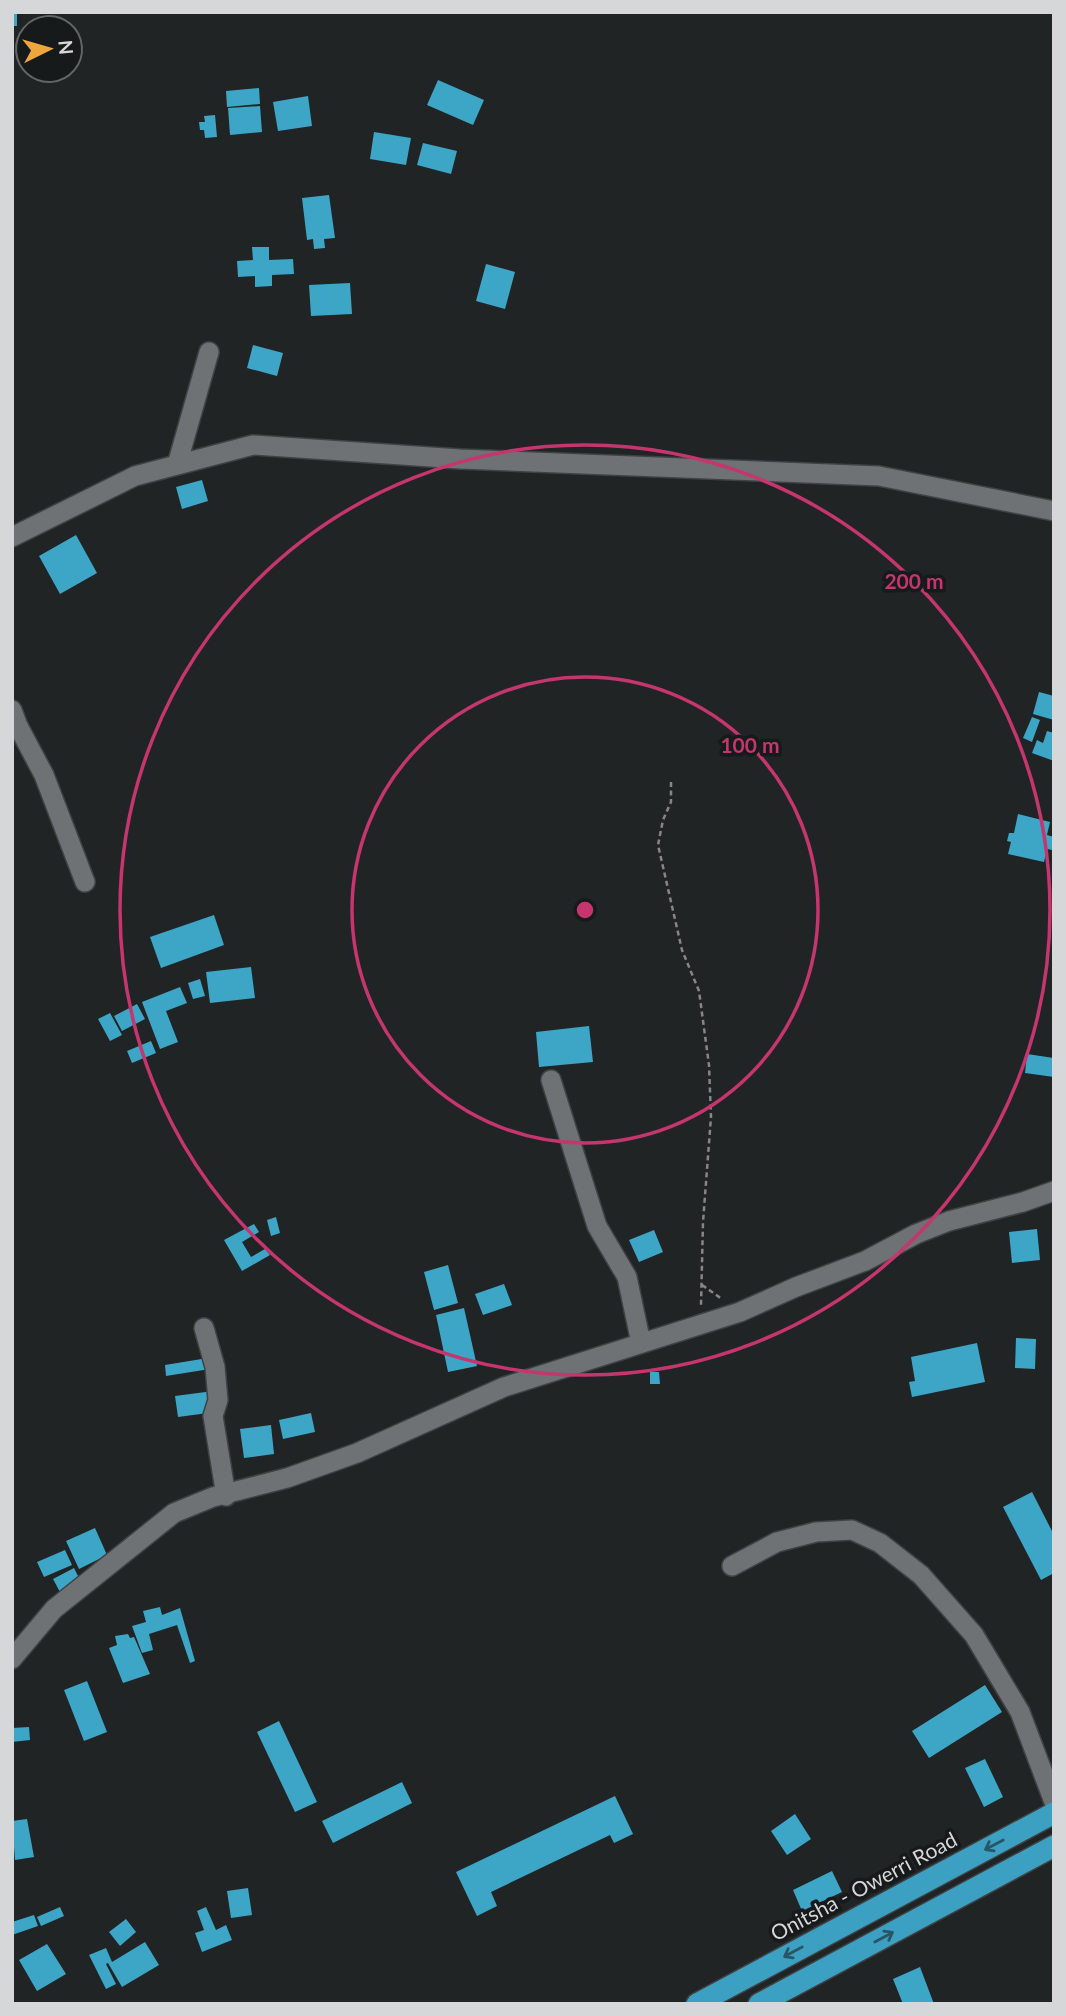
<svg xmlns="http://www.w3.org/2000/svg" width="1066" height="2016" font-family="Lato,sans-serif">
<rect width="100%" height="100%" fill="#212425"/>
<path fill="#3da6c7" d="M12 12H17V26H12Z
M438 80 484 100 473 125 427 105Z
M259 88 260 104 227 107 226 91Z
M308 96 312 126 278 131 273 102Z
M260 106 262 132 230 135 228 108Z
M215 115 217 137 205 138 204 130H200L199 122H205L204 116Z
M374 132 411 138 406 165 370 159Z
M423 143 457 151 451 174 417 165Z
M329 195 335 238 324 239 325 248 314 249 313 239 307 240 302 198Z
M252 247H269V260L293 259 294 274 272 275V286L255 287V276L238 277 237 261 253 260Z
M486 264 515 272 505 309 476 301Z
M350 283 352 314 311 316 309 285Z
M253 345 283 353 277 376 247 368Z
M202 480 208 501 182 509 176 487Z
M76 535 97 573 60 594 39 556Z
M1039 692 1054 696V720L1033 714Z
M1032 717 1040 720 1032 742 1023 738Z
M1047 731 1054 733V761L1032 753 1037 740 1043 743Z
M1018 814 1050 822 1047 835 1054 837V844L1052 850 1047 849 1044 862 1008 854 1011 842 1007 841 1009 833H1014Z
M214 915 224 945 161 968 150 937Z
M251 967 255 998 210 1003 206 972Z
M200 979 205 996 193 999 188 983Z
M180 987 187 1003 166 1011 178 1042 160 1049 142 1002Z
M137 1004 145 1019 122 1031 114 1016Z
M110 1013 122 1035 110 1041 98 1019Z
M589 1026 593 1062 539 1067 536 1032Z
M151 1041 156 1053 132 1063 127 1051Z
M1027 1054 1054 1058V1077L1025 1073Z
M276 1217 280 1233 271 1236 267 1220Z
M254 1224 259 1232 242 1242 251 1257 265 1249 270 1255 242 1271 224 1240Z
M1037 1229 1040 1260 1012 1263 1009 1232Z
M654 1230 663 1252 639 1262 629 1240Z
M448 1265 458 1303 434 1310 424 1272Z
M504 1284 512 1305 483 1315 475 1294Z
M464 1308 477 1366 448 1372 436 1315Z
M1016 1338 1036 1339 1035 1369 1015 1368Z
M977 1343 985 1382 912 1397 909 1382 915 1381 911 1357Z
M214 1357 216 1368 166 1376 165 1365Z
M650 1372H659L660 1384H650Z
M221 1390 223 1411 178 1417 175 1396Z
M311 1413 315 1432 283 1439 279 1420Z
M271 1425 274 1454 244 1458 240 1429Z
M1032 1492 1054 1535V1573L1041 1580 1003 1507Z
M95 1528 107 1555 79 1569 66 1541Z
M65 1550 72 1565 44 1577 37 1562Z
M74 1568 80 1580 60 1592 53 1579Z
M160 1607 162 1615 180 1608 195 1661 190 1663 177 1625 149 1634 153 1650 142 1653 132 1626 146 1622 143 1611Z
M128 1634 130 1638 134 1637 150 1674 123 1683 109 1648 117 1645 115 1636Z
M87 1681 107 1732 84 1741 64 1690Z
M985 1685 1002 1712 929 1758 912 1731Z
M279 1721 317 1802 295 1812 257 1732Z
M29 1727 30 1740 12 1742V1728Z
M985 1759 1003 1797 984 1807 965 1768Z
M402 1782 412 1803 333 1843 322 1821Z
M615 1796 633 1834 614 1843 610 1835 491 1892 497 1906 477 1916 456 1872Z
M795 1814 811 1839 787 1855 771 1831Z
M27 1819 34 1857 15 1860 12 1821Z
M832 1871 842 1892 802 1911 793 1890Z
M248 1888 252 1915 231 1918 227 1891Z
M60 1907 64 1916 41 1926 37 1917Z
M206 1907 216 1930 226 1925 232 1940 202 1952 195 1933 204 1930 197 1911Z
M34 1915 38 1926 12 1935V1922Z
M126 1919 136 1932 120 1946 109 1932Z
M145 1942 159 1965 122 1987 108 1963 106 1964 116 1984 106 1989 89 1955 106 1948 112 1962Z
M47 1944 66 1974 37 1991 19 1960Z
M920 1967 934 2004H903L893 1979Z"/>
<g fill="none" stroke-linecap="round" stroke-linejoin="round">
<g stroke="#3f4243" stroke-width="22">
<path id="minor" d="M177 465 209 352
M12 537 135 476 253 445 460 459 879 476 1054 511
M12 710 18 726 44 775 85 882
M551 1080 597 1226 627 1277 641 1343
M204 1328 215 1367 218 1400 213 1416 226 1496
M732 1566 777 1542 816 1532 852 1530 880 1543 921 1575 974 1635 1020 1712 1054 1802
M12 1659 54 1609 174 1513 213 1497 287 1478 357 1453 504 1387 740 1312 796 1287 865 1261 916 1234 949 1221 1023 1202 1054 1191"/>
</g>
<g stroke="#3f4243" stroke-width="24">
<path id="highway" d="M697 2004 1054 1813
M759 2004 1054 1846"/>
</g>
<path stroke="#848687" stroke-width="2.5" stroke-dasharray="5 3.5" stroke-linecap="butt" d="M671 782V802L663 820 658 845 682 950 699 991 709 1065 711 1117 703 1222 701 1305
M702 1285 722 1299"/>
<use href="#minor" stroke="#6e7274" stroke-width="19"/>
<use href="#highway" stroke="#3ba0c1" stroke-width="21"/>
</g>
<defs><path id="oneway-shaft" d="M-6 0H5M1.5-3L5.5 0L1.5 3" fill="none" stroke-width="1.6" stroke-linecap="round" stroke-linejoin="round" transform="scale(1.75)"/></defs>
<g stroke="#275666">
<use href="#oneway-shaft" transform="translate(994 1845) rotate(152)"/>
<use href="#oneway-shaft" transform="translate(884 1937) rotate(-28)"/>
<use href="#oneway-shaft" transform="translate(793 1952) rotate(152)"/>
</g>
<g fill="none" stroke="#c5356e" stroke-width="3.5">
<circle cx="585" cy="910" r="233"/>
<circle cx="585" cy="910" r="465"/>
</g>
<g text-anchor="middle" stroke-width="7" stroke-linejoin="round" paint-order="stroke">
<g font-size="21" fill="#d5d7d8" stroke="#171a1b">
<text transform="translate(864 1887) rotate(-28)" y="7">Onitsha - Owerri Road</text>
</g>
</g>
<circle cx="585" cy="910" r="10" fill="#c5356e" stroke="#171a1b" stroke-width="3.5"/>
<g font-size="21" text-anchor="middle" font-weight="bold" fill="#c5356e" stroke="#171a1b" stroke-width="7" stroke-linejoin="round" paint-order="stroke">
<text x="914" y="589">200 m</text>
<text x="750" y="753">100 m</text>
</g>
<rect width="1066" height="2016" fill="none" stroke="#d5d7d8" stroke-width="28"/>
<g transform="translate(49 49) rotate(85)"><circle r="33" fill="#171a1b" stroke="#636667" stroke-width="2"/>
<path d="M0-5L12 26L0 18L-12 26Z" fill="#eea73d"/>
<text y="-10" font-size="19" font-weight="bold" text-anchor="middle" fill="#d5d7d8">N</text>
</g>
</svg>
